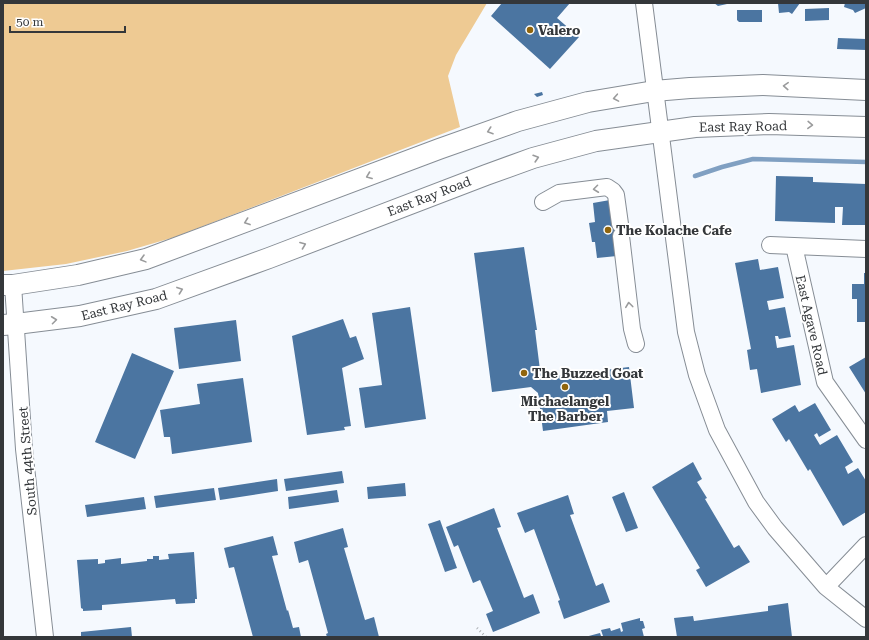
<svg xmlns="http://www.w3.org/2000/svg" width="869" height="640" font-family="'Roboto Serif',serif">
<rect width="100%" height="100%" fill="#f5f9fe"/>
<path fill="#eeca93" d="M3 3H487L456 55 448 76 460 127 175 237 127 251 66 264 3 271Z"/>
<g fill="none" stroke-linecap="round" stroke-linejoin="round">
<path stroke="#80a0c2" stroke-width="4.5" d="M695 176 722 167 753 159 866 162"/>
</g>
<path fill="#4b75a1" d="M502 3H570L557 18 579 37 550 69 491 16Z
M714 3H727V4L718 6Z
M778 3H800L792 14 789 12 779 13Z
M845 3H866L865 4 866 8 855 13 853 10 844 7Z
M829 8V20L805 21V9Z
M737 10H762V22H739L737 20Z
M838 38 866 39V50L837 49Z
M542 92 543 95 537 97 534 94Z
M776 176 813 177V182L866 184V225H842L843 207H835V223L775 221Z
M610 200 624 223 617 256 597 258 595 242H592L589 223 595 222 593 203Z
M524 247 537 330H535L541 378 629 367 634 408 607 411 608 422 543 431 538 393 531 387 492 392 474 253Z
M758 259 760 270 778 267 784 298 767 301 769 310 785 307 791 337 779 339 778 336H775L777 348 794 345 801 385 761 393 757 369 750 370 747 350 751 349 735 263Z
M864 273H866V322H857V299H852V284H864Z
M410 307 426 419 365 428 359 388 382 385 372 313Z
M343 319 350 338 356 336 364 359 342 368 351 426 344 427 345 430 307 435 292 336Z
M236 320 241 361 179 369 174 328Z
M132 353 174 371 135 459 95 442Z
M866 357V394L849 367Z
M243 378 252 442 172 454 170 437H164L160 410 200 404 197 384Z
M815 403 831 430 819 437 817 433 814 435 820 445 837 435 853 462 845 467 848 474 858 468 866 481V512L843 526 810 469 808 471 789 439 786 442 772 419 795 405 799 412Z
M693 462 702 479 697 482 707 498 705 499 734 548 739 545 750 562 706 587 696 570 700 568 652 487Z
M342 471 344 483 286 491 284 479Z
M277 479 278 491 220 500 218 488Z
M405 483 406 496 368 499 367 487Z
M214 488 216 500 156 508 154 496Z
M337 490 339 502 289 509 288 497Z
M624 492 638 528 626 532 612 497Z
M568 495 574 514 570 515 596 586 603 583 610 602 564 619 558 601 560 600 534 529 525 533 517 513Z
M144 497 146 509 87 517 85 505Z
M494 508 501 527 497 528 524 598 533 594 540 613 493 632 486 614 493 611 480 580 473 583 458 545 454 547 446 527Z
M440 520 457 568 445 572 428 524Z
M343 528 348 547 344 548 365 620 374 617 379 637H327L326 634 328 633 308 560 299 563 294 542Z
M273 536 278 555 272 556 287 611 288 610 293 628 299 627 301 637H253L234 567 229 568 224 548Z
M194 552 197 599H195V603L176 604 175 599 102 605V610L83 611V609L81 608 77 560 98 559V564L105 563V560L121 558V564L147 561V559H153V556H159V560L169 559 168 554Z
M788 603 792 637H677L674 618 693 616 694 621 768 611V606Z
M640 618V621H643L645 628 642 629 644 637H585L600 633 601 636H603L601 630 610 628 611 631 620 628 621 632 623 631 621 623Z
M131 627 132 637H81V632Z"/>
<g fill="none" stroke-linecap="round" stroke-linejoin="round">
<g stroke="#868d95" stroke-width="18">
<path id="minor" d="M644 3 686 332 697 375 717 430 756 502 775 528 826 587 866 619
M543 202 559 193 607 187 613 191 616 195 620 224
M621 236 632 329 636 344
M770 245 866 249
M794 246 825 382 866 440
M13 285 24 449 45 637
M826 587 866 545"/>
</g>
<g stroke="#868d95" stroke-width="22">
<path id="major" d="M3 285H13L78 275 146 259 439 149 518 121 588 102 654 91 690 88 763 85 866 90
M3 325 16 324 80 316 156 299 269 258 486 175 533 158 596 141 695 127 769 124 866 127"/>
</g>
<path stroke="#adb1b5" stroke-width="2.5" stroke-dasharray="1 3" stroke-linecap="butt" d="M477 628 486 637"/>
<use href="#minor" stroke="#fff" stroke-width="16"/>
<use href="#major" stroke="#fff" stroke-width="20"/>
</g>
<defs><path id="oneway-chevron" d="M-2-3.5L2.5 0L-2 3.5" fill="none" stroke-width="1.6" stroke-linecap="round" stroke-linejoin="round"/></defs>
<g stroke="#9a9b9c">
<use href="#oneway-chevron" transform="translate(786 86) rotate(-177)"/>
<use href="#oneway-chevron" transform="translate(616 98) rotate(170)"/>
<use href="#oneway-chevron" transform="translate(810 125) rotate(2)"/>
<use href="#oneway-chevron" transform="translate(490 131) rotate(161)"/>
<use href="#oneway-chevron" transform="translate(536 158) rotate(-17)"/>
<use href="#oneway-chevron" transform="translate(369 176) rotate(159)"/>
<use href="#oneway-chevron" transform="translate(596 189) rotate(173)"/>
<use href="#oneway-chevron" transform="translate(247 222) rotate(160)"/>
<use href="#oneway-chevron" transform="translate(303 245) rotate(-21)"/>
<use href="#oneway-chevron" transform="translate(143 259) rotate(165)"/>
<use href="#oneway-chevron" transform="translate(180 290) rotate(-20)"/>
<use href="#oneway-chevron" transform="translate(629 305) rotate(-97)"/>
<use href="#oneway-chevron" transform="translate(54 320) rotate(-7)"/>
</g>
<g fill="#90650d" stroke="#fff" stroke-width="1.5">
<circle cx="530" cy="30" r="4"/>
<circle cx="608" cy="230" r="4"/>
<circle cx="524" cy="373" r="4"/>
<circle cx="565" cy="387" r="4"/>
</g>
<g text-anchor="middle" stroke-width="4" stroke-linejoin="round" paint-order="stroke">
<g font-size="13" font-weight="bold" fill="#34373a" stroke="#fff" text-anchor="start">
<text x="538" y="35">Valero</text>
<text x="616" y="235">The Kolache Cafe</text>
<text x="532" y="378">The Buzzed Goat</text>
<text x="565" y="406" text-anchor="middle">Michaelangel<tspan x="565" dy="15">The Barber</tspan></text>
</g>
<g font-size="13" fill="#34373a" stroke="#fff">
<text transform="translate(743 126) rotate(-1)" y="5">East Ray Road</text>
<text transform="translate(429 196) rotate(-21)" y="5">East Ray Road</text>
<text transform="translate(124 305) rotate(-14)" y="5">East Ray Road</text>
<text transform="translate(812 325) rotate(77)" y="5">East Agave Road</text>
<text transform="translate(27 461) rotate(-95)" y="5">South 44th Street</text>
</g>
</g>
<rect width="869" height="640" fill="none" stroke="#34373a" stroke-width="8"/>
<path d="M10 26v6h115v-6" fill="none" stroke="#34373a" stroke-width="2"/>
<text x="16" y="26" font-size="12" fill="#34373a" stroke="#ffffff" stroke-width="3" paint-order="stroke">50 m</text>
</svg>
